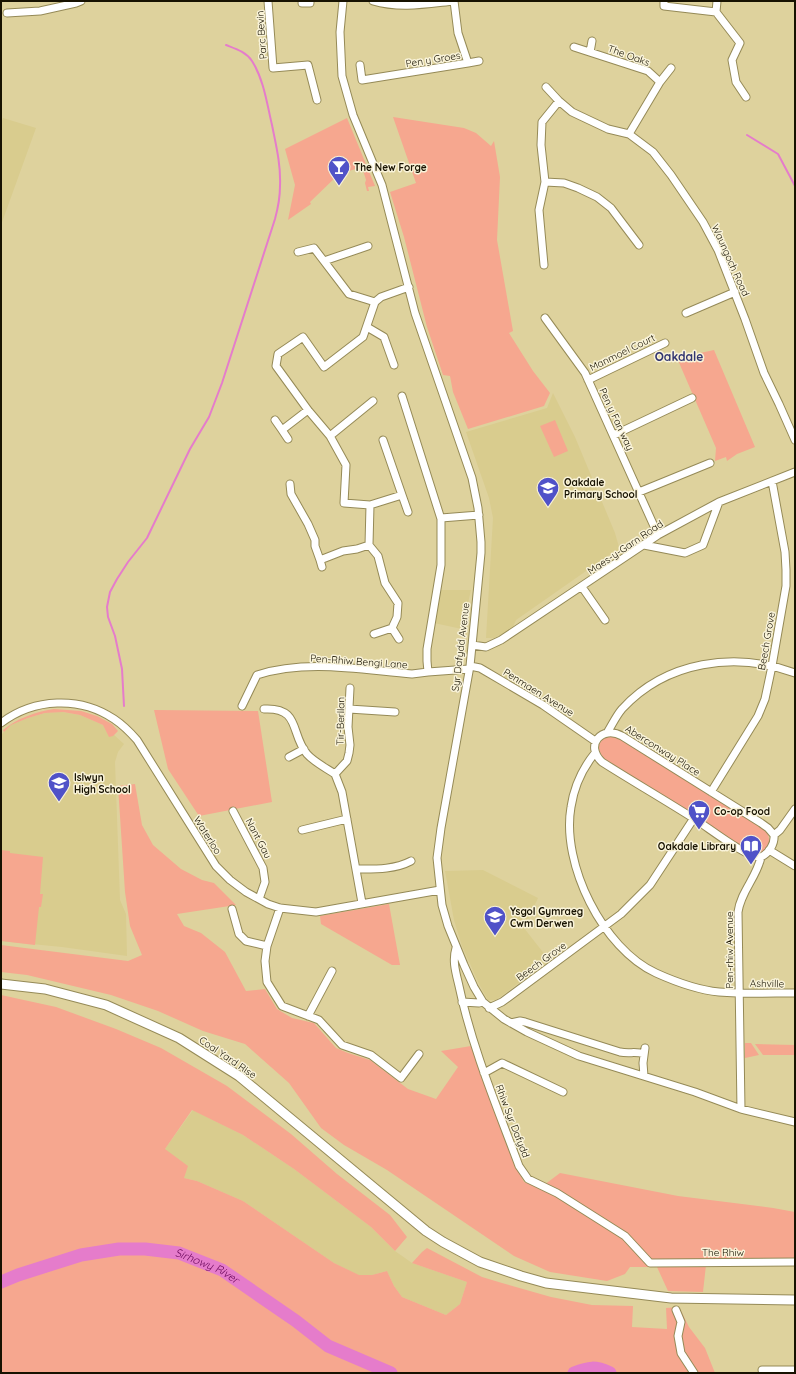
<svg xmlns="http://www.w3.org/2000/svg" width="796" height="1374" font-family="Quicksand,sans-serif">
<rect width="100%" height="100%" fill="#ded29d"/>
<path fill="#d9cc8e" d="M3 118 36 128 1 225V123Z
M553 393 575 437 615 533 621 554 609 555 516 620 512 629 494 638H486L493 518 489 498 466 432 547 408Z
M440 590H471L462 629 434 623Z
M62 712 80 715 103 725 124 744 118 752 115 762 120 900 126 914 127 956 62 947 1 941V735L11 725 28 718 45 713Z
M483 870 538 898 524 928 549 960 496 1000H488L479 984 462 946 454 920 445 871Z
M193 1110 243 1135 294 1169 371 1227 395 1251 412 1263 467 1282 460 1304 446 1315 402 1297 394 1286 387 1271 372 1275H358L334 1263 243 1201 197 1181 184 1178 165 1149Z"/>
<path fill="#f6a78f" d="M393 117 464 128 476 133 491 146 494 141 500 177 497 240 513 331 509 333 533 371 550 393 544 406 468 429 453 392 450 376 443 375 427 327 404 237 390 192 416 183Z
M347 118 375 186 368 187 369 191H367L365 183 366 180 362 167 339 174 310 202 311 204 288 220 295 185 285 149Z
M714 350 755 447 737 454 727 461 726 457 715 461 716 448 677 358Z
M555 420 568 451 554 457 540 426Z
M54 709 81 711 97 716 112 724 118 731 113 736 109 737 103 725 80 715 63 712 45 713 28 718 11 725 4 732 3 730C18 718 35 712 54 709Z
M154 710 258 711 272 802 199 816 168 769Z
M610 736 618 737 765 830C767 833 769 836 769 839 770 846 764 854 757 853 754 853 751 851 748 850L604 759C596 749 597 740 610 736Z
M135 784 142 825 153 845 181 869 202 880 214 883 236 905 177 914 184 926 201 933 225 952 246 991 265 989 277 1009 292 1018 314 1023 336 1048 348 1053 370 1060 408 1089 436 1099 458 1067 441 1051 471 1046 515 1165 524 1182 540 1188 560 1173 678 1196 773 1208 795 1212V1266L706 1265 703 1292 668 1291 657 1267H630L625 1274 607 1281 550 1272 514 1256 387 1170 344 1145 321 1128 289 1083 245 1044 203 1031 158 1011 111 995 27 975 1 972V945L128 961 142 955 130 926 125 892 118 786Z
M1 850 10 851V853L43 857 40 894H43L41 907H39L35 945 1 941Z
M389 904 400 965H392L321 924 320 916Z
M1 995 56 1007 116 1029 161 1048 227 1086 291 1134 337 1174 390 1215 407 1237 395 1251 371 1227 294 1169 243 1135 192 1110 165 1149 188 1166 184 1178 197 1181 243 1201 334 1263 359 1275H372L387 1271 394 1286 402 1297 446 1315 460 1304 467 1282 412 1263 422 1252 427 1248 482 1277 502 1283 551 1297 592 1305 633 1306 632 1327 667 1329 666 1308 679 1307 689 1327 705 1348 715 1373H1Z
M745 1043H751L759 1055 745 1058Z
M755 1044 795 1045V1055H763Z"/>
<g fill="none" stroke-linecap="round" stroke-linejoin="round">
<path stroke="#e57ccb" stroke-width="2" d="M747 135 778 154 795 186
M124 706 122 669 115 636 108 617 107 607 110 592 117 579 128 562 147 538 190 449 209 417 222 383 275 219C278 208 280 197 280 186 281 165 276 145 272 125 267 104 264 80 252 61 246 52 236 49 226 45"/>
<g stroke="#e57ccb" stroke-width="13">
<path id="s1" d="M1 1282 18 1275 81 1255 119 1249H145L179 1253 222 1270 296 1321 328 1346 391 1373"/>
<path d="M574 1373C589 1367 595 1366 610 1373"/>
</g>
<g stroke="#958a57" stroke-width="9">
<path id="minor" d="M268 1 273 68 308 65 317 100
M343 1 340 32 342 76 353 115 382 185 415 313 472 478 478 508 481 542V553L470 666 441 828 437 858 442 905 448 926 464 965 474 987 483 1002 504 1019 527 1032 579 1056 695 1092 741 1109 795 1122
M373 1C400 9 426 4 454 1
M664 1V6L716 12
M717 1 716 12 740 43 732 60 736 82 746 97
M302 3H310V1
M7 13 40 11 76 3 81 1
M574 47 648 71 660 82 629 134
M590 52 592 41
M468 63 479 61
M360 65 362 80 468 63 458 33 454 1
M660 82 671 68
M546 87 559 101 572 112 608 129 629 134 653 152 671 175 703 222 718 250 745 319 764 373 779 404 795 440
M545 182 564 183 578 188 597 197 611 208 639 245
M298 252 314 248 349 294 375 302
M324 261 368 246
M544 265 539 210 545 182 541 145 542 122 559 101
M686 313 735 292
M545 318 585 373 658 535
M367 327 384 337 394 365
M588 380 665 343
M402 396 441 519V565L427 649V661L428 672
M275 420 282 430
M614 435 692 398
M330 436 373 401
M288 439 282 430 308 410
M290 484 291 494 308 524 315 540V546L320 560
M639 492 710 463
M402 495 408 512
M370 505 402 495 383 440
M441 518 479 515
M369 545 370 505 344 503 346 465 330 436 308 410 276 366 278 354 303 337 324 367 363 337 375 302 381 297 409 287
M369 545 378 556 385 583 398 603 397 617 392 628 374 634
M644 545 685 553 703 545 719 502
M322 567 320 560 343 551 357 549 369 545
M582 587 605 620
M392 628 399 639
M472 645 486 647 501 640 658 535 719 502 795 472
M470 666 480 668 543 705 595 741
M350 688 348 727 350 745 349 753 347 761 335 774 342 792 362 903
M242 706 257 675C307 659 362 670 412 674L428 672 469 669
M264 709C301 707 290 734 307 754 314 762 326 768 335 774
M349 709 395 712
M1 723C34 698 80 696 114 719 123 725 130 732 137 740L216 866 230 880 246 892 268 904 280 908 316 912 440 890
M607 733C612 725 616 716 622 709 666 661 735 651 795 673
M595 753C582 769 574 787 571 807 561 864 603 949 656 973 676 982 698 990 719 992 744 994 770 993 795 993
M289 757 304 749
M711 792 758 716 765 699 772 666 786 586V570L785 552 772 481
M233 811 263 868 265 882 259 899
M302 830 347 819
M774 835 780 830 795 809
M769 850 795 866
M761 857C746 858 708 827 693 818 663 799 632 781 602 762 584 745 602 725 622 736L761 823 768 828 774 835
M356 869C374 869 394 870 411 861
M280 908 267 946 265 961 267 982 282 1006 319 1020 342 1045 371 1055 401 1078 419 1054
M232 909 239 934 246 941 267 946
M456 948C452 961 456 973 459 986 472 1048 497 1107 519 1166L528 1179 557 1193 625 1236 650 1263 795 1262
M462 1002 479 1003 483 1002
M489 1008 502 1002 621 914 650 885 694 818
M308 1016 332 971
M511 1023 520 1021 525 1022 620 1052C629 1054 636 1051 644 1054
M484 1073 502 1063 563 1092
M644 1076 643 1063 645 1048
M741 1109 738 912C741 891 757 877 761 857 769 853 775 844 774 835
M676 1310 681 1322 678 1336 681 1353 694 1373
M762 1370H795"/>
</g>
<g stroke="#958a57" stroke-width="11">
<path id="major" d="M1 984 45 989 106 1005 179 1038 239 1076 426 1231 443 1242 480 1262 521 1276 546 1283 671 1298 795 1300"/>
</g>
<use href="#minor" stroke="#fff" stroke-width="7"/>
<use href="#major" stroke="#fff" stroke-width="9"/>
</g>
<defs>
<g id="bar-pin" transform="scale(1.15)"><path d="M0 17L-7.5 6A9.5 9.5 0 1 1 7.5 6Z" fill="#5052c8" stroke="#f9f3d9"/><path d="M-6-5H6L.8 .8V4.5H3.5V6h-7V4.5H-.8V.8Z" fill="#fff"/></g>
<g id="school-pin" transform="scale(1.15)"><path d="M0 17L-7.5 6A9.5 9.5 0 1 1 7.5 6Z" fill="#5052c8" stroke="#f9f3d9"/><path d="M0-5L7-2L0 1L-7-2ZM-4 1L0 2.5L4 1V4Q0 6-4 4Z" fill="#fff"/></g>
<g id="supermarket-pin" transform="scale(1.15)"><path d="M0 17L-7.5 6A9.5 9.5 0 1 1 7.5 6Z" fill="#5052c8" stroke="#f9f3d9"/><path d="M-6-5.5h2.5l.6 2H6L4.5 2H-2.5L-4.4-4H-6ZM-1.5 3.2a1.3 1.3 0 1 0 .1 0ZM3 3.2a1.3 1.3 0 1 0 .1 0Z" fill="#fff"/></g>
<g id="library-pin" transform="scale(1.15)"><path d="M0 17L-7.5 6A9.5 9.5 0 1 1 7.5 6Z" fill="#5052c8" stroke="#f9f3d9"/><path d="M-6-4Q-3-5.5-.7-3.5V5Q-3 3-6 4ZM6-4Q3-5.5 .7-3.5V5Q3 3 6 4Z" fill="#fff"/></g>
</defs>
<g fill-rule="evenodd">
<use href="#bar-pin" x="339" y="167"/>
<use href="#school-pin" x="548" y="488"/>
<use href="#school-pin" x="59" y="783"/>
<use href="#supermarket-pin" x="699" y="811"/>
<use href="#library-pin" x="751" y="846"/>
<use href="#school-pin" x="495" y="917"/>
</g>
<g text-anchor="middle" stroke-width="3" stroke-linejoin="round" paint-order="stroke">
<g font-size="10" fill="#171201" stroke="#f9f3d9">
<text transform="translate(261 35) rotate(-94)" y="4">Parc Bevin</text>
<text transform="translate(629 55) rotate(20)" y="4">The Oaks</text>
<text transform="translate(433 59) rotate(-9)" y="4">Pen y Groes</text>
<text transform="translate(731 260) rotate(66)" y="4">Waungoch Road</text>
<text transform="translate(622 352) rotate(-26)" y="4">Manmoel Court</text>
<text transform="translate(617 419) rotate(65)" y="4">Pen y Fan way</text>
<text transform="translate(625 547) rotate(-34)" y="4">Maes-y-Garn Road</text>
<text transform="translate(766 641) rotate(-80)" y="4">Beech Grove</text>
<text transform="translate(460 647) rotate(-83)" y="4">Syr Dafydd Avenue</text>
<text transform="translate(359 661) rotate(4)" y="4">Pen-Rhiw Bengi Lane</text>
<text transform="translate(539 692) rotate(32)" y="4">Penmaen Avenue</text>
<text transform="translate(340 721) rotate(-89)" y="4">Tir-Berllan</text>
<text transform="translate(663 750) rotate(32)" y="4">Aberconway Place</text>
<text transform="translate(208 835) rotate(58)" y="4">Waterloo</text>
<text transform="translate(259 838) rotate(62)" y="4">Nant Gau</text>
<text transform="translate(729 950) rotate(-90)" y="4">Pen-rhiw Avenue</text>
<text transform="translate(541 961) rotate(-36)" y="4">Beech Grove</text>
<text transform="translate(767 983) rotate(1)" y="4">Ashville</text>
<text transform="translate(228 1057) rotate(34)" y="4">Coal Yard Rise</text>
<text transform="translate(513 1121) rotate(69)" y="4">Rhiw Syr Dafydd</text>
<text x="723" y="1256">The Rhiw</text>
</g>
<g font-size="10" font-weight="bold" fill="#171201" stroke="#f9f3d9" text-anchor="start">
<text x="354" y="171">The New Forge</text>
<text x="564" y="486">Oakdale<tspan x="564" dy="12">Primary School</tspan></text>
<text x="74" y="781">Islwyn<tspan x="74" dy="12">High School</tspan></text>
<text x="714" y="815">Co-op Food</text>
<text x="736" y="850" text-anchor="end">Oakdale Library</text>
<text x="510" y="915">Ysgol Gymraeg<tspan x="510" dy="12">Cwm Derwen</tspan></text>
</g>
<g font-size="11" font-style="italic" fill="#6a075a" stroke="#f9f3d9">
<text dy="4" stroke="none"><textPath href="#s1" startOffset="214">Sirhowy River</textPath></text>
</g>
<g font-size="12" font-weight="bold" fill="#313570" stroke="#f9f3d9">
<text x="679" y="361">Oakdale</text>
</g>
</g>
<rect width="796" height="1374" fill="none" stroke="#171201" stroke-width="4"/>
</svg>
